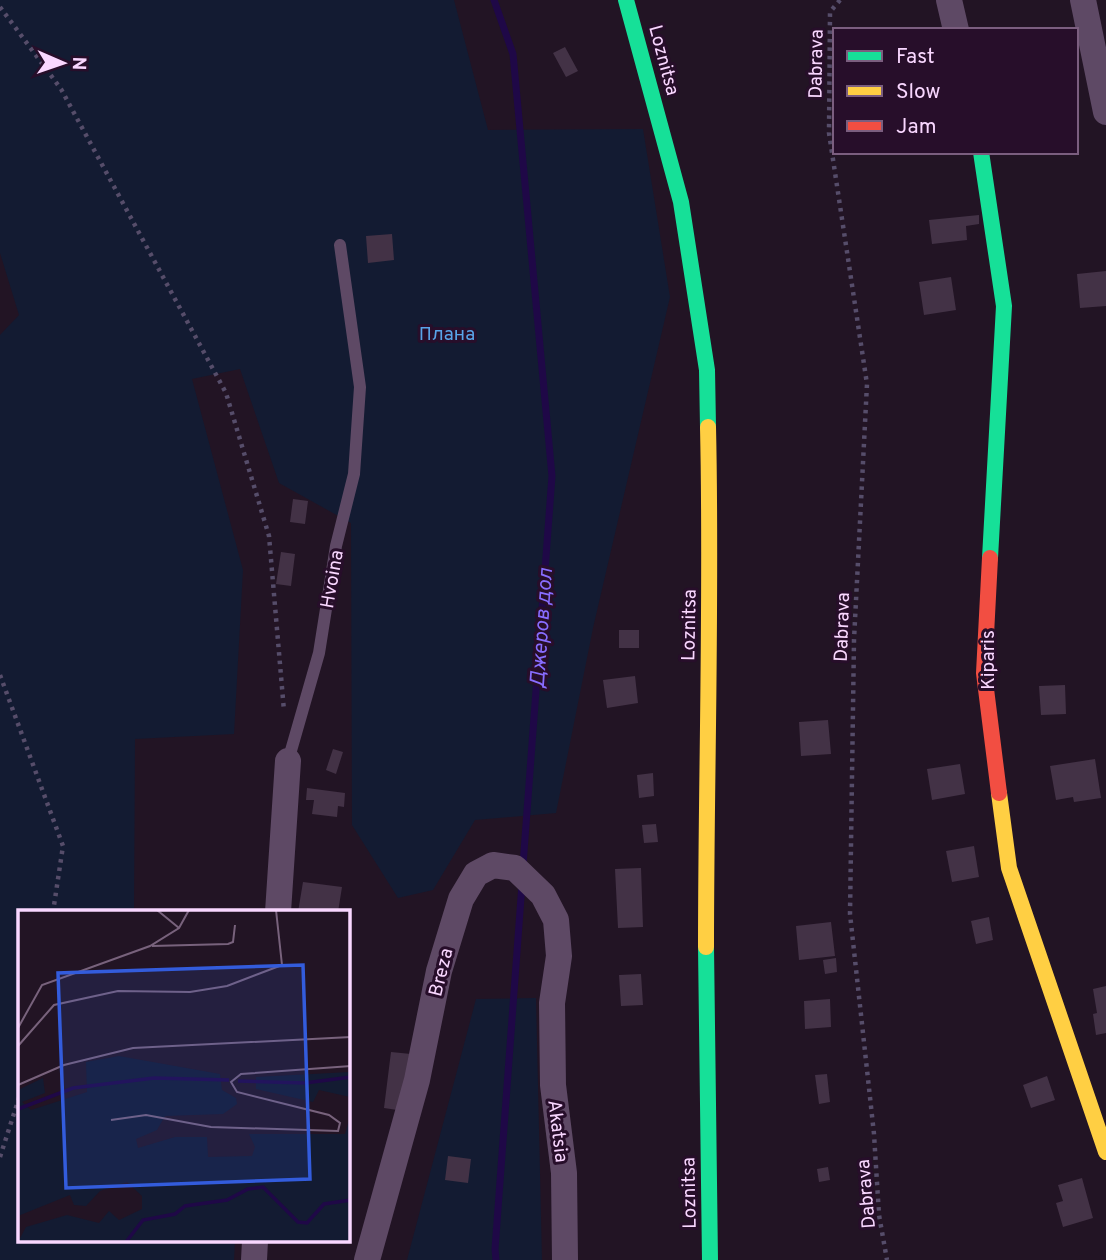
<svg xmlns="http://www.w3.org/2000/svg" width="1106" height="1260" font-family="Overpass,sans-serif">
<rect width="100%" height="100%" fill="#221424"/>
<path fill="#131b32" d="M0 0H454L488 130 643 129 670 297 593 628 556 813 475 820 433 890 398 898 352 825 351 523 279 483 240 369 192 379 243 570 234 734 135 739 134 912H19V1241H235L234 1260H0V335L19 315 0 253Z
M536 998 542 1260H407L476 999Z"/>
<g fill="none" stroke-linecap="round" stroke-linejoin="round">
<path stroke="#1f0847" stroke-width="7" d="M494 0 513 54 552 476 523 865
M496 1260 495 1249 522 884"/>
</g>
<path fill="#433246" d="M565 47 578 71 566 77 553 53Z
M979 215V224L966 226 967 240 932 244 929 220Z
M392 234 394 260 368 263 366 236Z
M1106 271V306L1080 308 1077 274Z
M951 277 956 310 924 315 919 282Z
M293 499 308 501 305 524 290 522Z
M281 552 295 554 291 586 276 584Z
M619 630H639V648H619Z
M635 676 638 703 607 708 603 680Z
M1065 685 1066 714 1041 715 1039 686Z
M828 720 831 754 801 756 799 722Z
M333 749 343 752 336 774 326 770Z
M1095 759 1101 798 1074 802 1073 797 1056 800 1050 766Z
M960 764 965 794 932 800 927 769Z
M653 773 654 796 639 798 637 775Z
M307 788 345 793 344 807 338 806 337 817 312 814 314 800H306Z
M656 824 658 842 644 843 642 825Z
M974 846 979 877 952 882 946 851Z
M641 868 643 927 618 928 615 869Z
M303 882 342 887 338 912H298Z
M989 917 993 940 976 944 971 921Z
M831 922 835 956 799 960 796 926Z
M836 958 837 972 825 974 823 960Z
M641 974 643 1005 621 1006 619 975Z
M1106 986V1033L1096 1035 1093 1014 1097 1013 1093 989Z
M830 999 831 1027 805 1029 804 1001Z
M391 1052 411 1054 404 1111 384 1108Z
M827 1074 830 1102 819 1104 815 1075Z
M1047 1076 1055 1100 1031 1108 1023 1085Z
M448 1156 471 1159 468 1183 445 1180Z
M828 1167 830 1180 819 1182 817 1169Z
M1082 1178 1093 1218 1063 1227 1056 1203 1063 1201 1058 1185Z"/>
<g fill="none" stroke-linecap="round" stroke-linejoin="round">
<path stroke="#564d6a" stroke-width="4.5" stroke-dasharray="3.5 5" stroke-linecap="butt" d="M840 0 830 12 829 133 867 384 854 640 850 914 874 1134 879 1215 887 1260
M0 7 61 89 226 393 269 536 284 711
M0 675 63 846 53 912
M0 1157 19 1098"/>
<path stroke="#5e4965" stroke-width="12" d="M288 761 319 653 336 546 354 474 360 387 340 245"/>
<path stroke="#5e4965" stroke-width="26" d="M949 0 956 30
M1083 0 1106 112
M278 912 288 761
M254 1260 255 1241
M367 1260 417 1080 439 971 461 899 476 874 493 865 515 868 543 895 556 920 559 956 552 1003 553 1085 564 1173 565 1260"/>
<path stroke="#16e098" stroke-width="16" d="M626 0 681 202 707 370 708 427
M981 152 1004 306 990 558
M706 947 710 1260"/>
<path stroke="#ffcf43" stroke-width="16" d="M999 793 1009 868 1106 1152
M706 947C706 774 712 600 708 427"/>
<path stroke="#f24e42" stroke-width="16" d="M990 558 984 673 999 793"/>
</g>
<g text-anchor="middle" stroke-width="6" stroke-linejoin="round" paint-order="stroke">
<g font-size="19" fill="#f9d7ff" stroke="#270e2a">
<text transform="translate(665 60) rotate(75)" y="7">Loznitsa</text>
<text transform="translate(815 64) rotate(-89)" y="7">Dabrava</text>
<text transform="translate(331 579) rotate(-80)" y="7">Hvoina</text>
<text transform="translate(688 625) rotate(-89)" y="7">Loznitsa</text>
<text transform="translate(841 627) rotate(-88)" y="7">Dabrava</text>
<text transform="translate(987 660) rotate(-90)" y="7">Kiparis</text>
<text transform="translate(440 972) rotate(-76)" y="7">Breza</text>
<text transform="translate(559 1131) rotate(83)" y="7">Akatsia</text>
<text transform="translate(688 1193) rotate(-91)" y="7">Loznitsa</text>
<text transform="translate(865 1194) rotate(-95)" y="7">Dabrava</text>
</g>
<g font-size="19" fill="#59a4e9" stroke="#270e2a">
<text x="447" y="340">Плана</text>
</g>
<g font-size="21" font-style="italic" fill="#886dff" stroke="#270e2a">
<text transform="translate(541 628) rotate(-86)" y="7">Джеров дол</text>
</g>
</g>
<g transform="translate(18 910)">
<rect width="332" height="332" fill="#221424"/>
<path d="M101 146 202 164 204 180 218 188 219 194 205 204 147 206 139 220 118 229 120 238 157 227H189L190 247 234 246 237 237 231 224H327L332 207V332H0L8 317 49 305 81 313 91 301 101 310 124 299V286L109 272 82 281 68 296 56 295 52 285 0 306V180L25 168 27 183 4 192 13 200 69 182 68 152ZM332 162V187L301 180 295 192 238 179V167Z" fill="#131b32"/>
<path fill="none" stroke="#1f0847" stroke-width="3.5" d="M220 171 287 173 333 167M0 199 55 178 136 168 211 170M108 332 125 310 157 304 167 296 209 290 230 279 245 277 280 312 289 313 306 294 333 290"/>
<path fill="none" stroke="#78627c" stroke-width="2" d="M139 0 161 18M134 36 210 34 215 32 217 15M0 118 24 75 132 36 161 18 171 0M0 136 36 95 100 81 172 82 209 76 264 55 258 0M0 175 46 155 115 138 333 127M93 210 128 205 193 217 320 221 322 213 311 205 219 182 213 172 223 164 333 156"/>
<path fill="#335cdc" fill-opacity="0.15" stroke="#335cdc" stroke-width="3.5" d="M285 55 292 269 48 278 40 63Z"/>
<rect width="332" height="332" fill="none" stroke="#f9d7ff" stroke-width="3.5"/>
</g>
<rect x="833" y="28" width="245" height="126" fill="#270e2a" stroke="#7b5e7f" stroke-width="2"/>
<rect x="847" y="51" width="35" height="10" fill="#16e098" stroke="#7b5e7f" stroke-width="2"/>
<text x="896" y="63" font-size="21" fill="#f9d7ff">Fast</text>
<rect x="847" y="86" width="35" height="10" fill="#ffcf43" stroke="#7b5e7f" stroke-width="2"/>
<text x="896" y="98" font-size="21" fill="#f9d7ff">Slow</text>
<rect x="847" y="121" width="35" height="10" fill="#f24e42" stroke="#7b5e7f" stroke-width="2"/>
<text x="896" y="133" font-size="21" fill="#f9d7ff">Jam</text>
<g transform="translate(63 63) rotate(92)" stroke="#270e2a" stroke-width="5" paint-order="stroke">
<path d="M0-5L12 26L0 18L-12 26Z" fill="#f9d7ff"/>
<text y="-10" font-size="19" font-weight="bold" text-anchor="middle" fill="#f9d7ff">N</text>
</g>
</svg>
